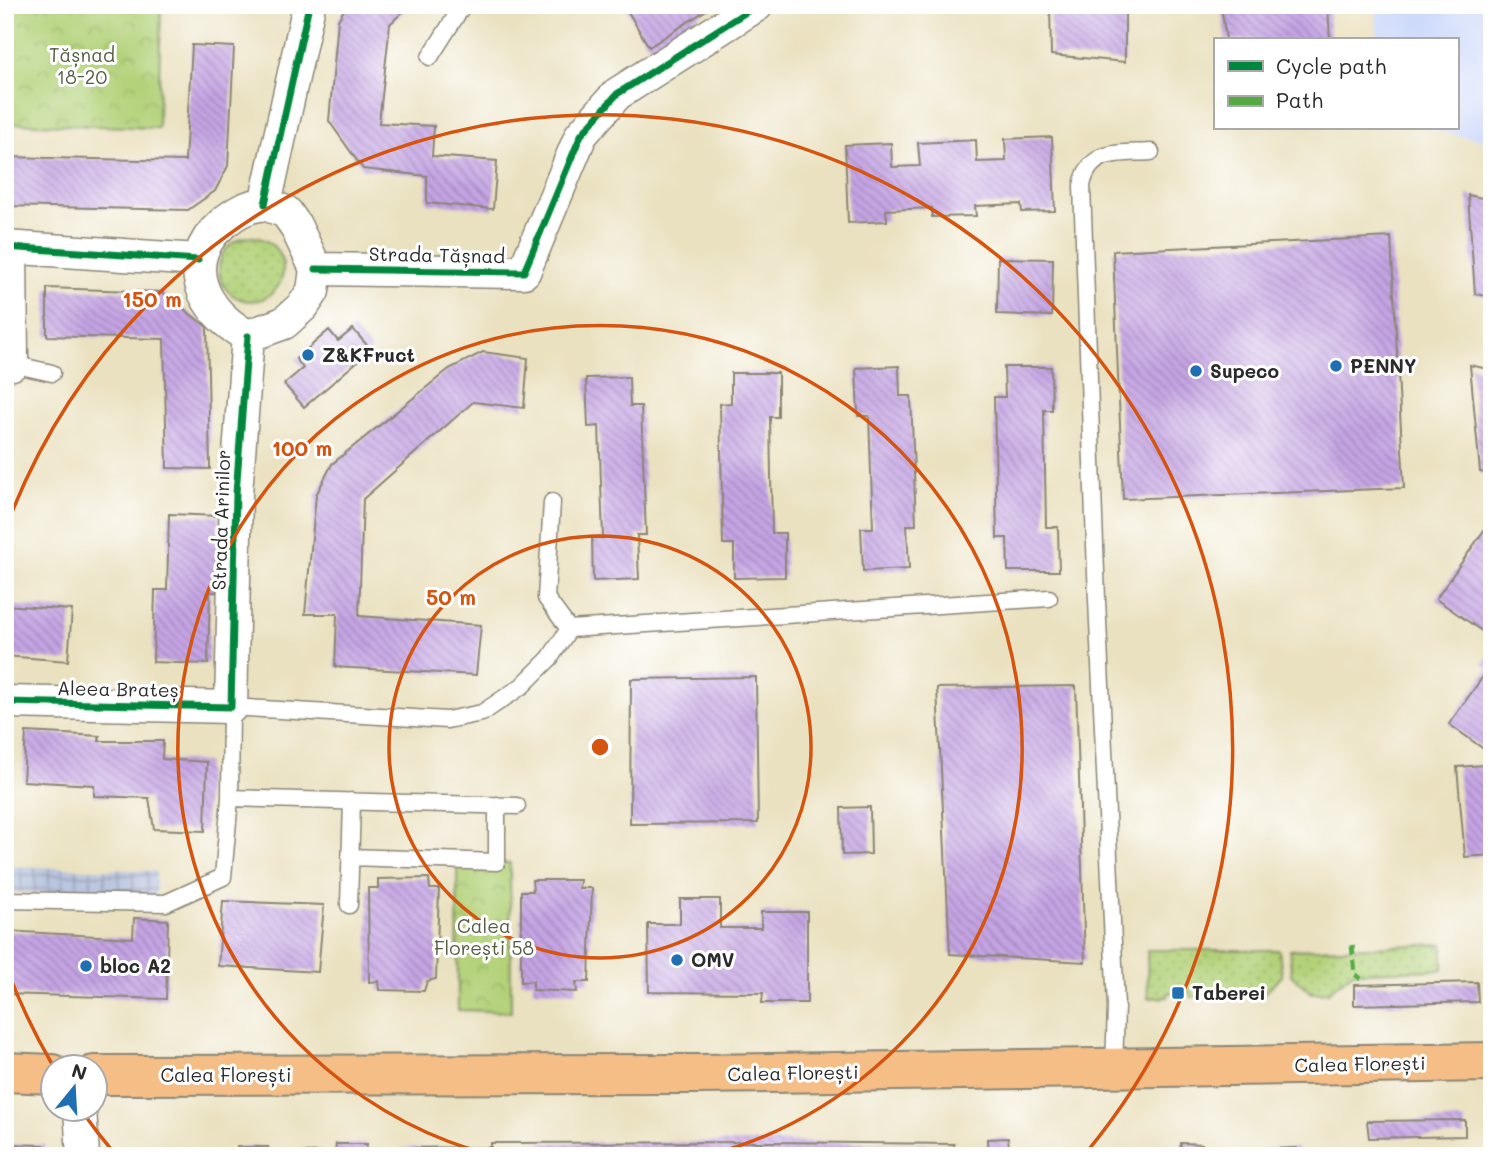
<svg xmlns="http://www.w3.org/2000/svg" width="1497" height="1161" font-family="Mali,sans-serif">
<defs>
<pattern id="industrial-grid" width="8" height="8" patternUnits="userSpaceOnUse" patternTransform="scale(1.75)"><rect width="8" height="8" fill="#b9c4de"/><path d="M0 4h8M4 0v8" fill="none" stroke="#979fb4"/></pattern>
<pattern id="grass-dots" width="8" height="8" patternUnits="userSpaceOnUse" patternTransform="scale(1.75)"><rect width="8" height="8" fill="#b2d178"/><path d="M2 2h.1M6 6h.1" fill="none" stroke="#99b468" stroke-width="1.8" stroke-linecap="round"/></pattern>
<pattern id="park-crowns" width="20" height="18" patternUnits="userSpaceOnUse" patternTransform="scale(1.75)"><rect width="20" height="18" fill="#b2d178"/><path d="M2 6a3 3 0 1 1 6 0M12 15a3 3 0 1 1 6 0" fill="none" stroke="#99b468"/></pattern>
<pattern id="building-back-hatch" width="6" height="6" patternUnits="userSpaceOnUse" patternTransform="scale(1.75)"><rect width="6" height="6" fill="#c5a4e4"/><path d="M-1 5l2 2M0 0l6 6M5-1l2 2" fill="none" stroke="#a086b9"/></pattern>
</defs>
<rect width="100%" height="100%" fill="#fff"/>
<filter id="ink" filterUnits="userSpaceOnUse"><feTurbulence type="fractalNoise" baseFrequency=".0143" numOctaves="2"/><feDisplacementMap in="SourceGraphic" scale="14" xChannelSelector="R" yChannelSelector="G"/><feConvolveMatrix kernelMatrix="1 2 1 2 8 2 1 2 1" color-interpolation-filters="sRGB"/></filter>
<filter id="wash" filterUnits="userSpaceOnUse"><feTurbulence type="fractalNoise" baseFrequency=".00686" numOctaves="4" result="noise"/><feDisplacementMap in="SourceGraphic" scale="28" xChannelSelector="R" yChannelSelector="G"/><feGaussianBlur stdDeviation="1.57" result="paint"/><feColorMatrix in="noise" values="0 0 0 0 0 0 0 0 0 0 0 0 0 0 0 0 0 1.4 0 .05"/><feComposite in="paint" operator="in"/></filter>
<g filter="url(#wash)">
<rect width="100%" height="100%" fill="#eae1c0"/>
<path fill="#cedafa" d="M1375 5H1492V142L1422 128H1457V40H1378Z"/>
<path fill="url(#industrial-grid)" d="M5 866 156 871V899L5 892Z"/>
<path fill="url(#grass-dots)" stroke="#6e7e52" stroke-width="2" d="M219 269a32 32 0 1 1 64 0a32 32 0 1 1-64 0Z
M1443 944V970L1353 972 1328 992 1312 993 1291 975 1290 950Z
M1147 950H1279L1282 976 1263 994 1191 997 1190 992 1168 993V997L1148 998Z"/>
<path fill="url(#park-crowns)" stroke="#6e7e52" stroke-width="2" d="M5 5 161 7 158 128 5 123Z
M457 861 510 863 511 1012 458 1010Z"/>
<g id="blocks">
<path fill="url(#building-back-hatch)" d="M347 5H410L390 24 379 123 434 126 432 156 497 161 493 209 427 203V176L363 169 329 121 338 20Z
M624 5H714L649 47Z
M1050 5H1125V62L1051 55Z
M1221 5H1328L1330 40H1226Z
M192 45 234 47 228 166 215 191 188 210 5 206V157L185 161Z
M1052 137 1055 211 1022 212 1021 204 975 206 976 216 932 217V208L886 210 887 221 848 223 845 145 891 143 892 167 920 166 918 143 976 140 977 162 1006 161 1005 139Z
M1468 195 1492 200V297L1475 294Z
M1391 237 1404 488 1123 499 1113 251Z
M998 258 1053 259 1052 316 997 314Z
M47 288 162 292 207 327 210 469 167 468 164 339 47 336Z
M353 329 371 350 304 407 284 384 303 368 296 359 329 330 338 341Z
M483 352 528 358 524 408 473 402 363 499 359 616 481 625 476 675 335 667 337 614H305L316 495 332 464 449 369Z
M1470 365 1492 370V475L1480 472Z
M899 366 900 396H911L916 525H907L909 569 863 571 861 528H873L869 416H858L856 368Z
M1004 367H1051L1052 410H1044L1046 527H1058L1059 571H1008L1007 538H997L994 397H1005Z
M731 373H778V417H770L772 533H785V577L734 578V544H723L720 404 731 403Z
M629 377 630 406H641L646 535H637L639 579 593 581 592 538H603L599 426 588 427 586 378Z
M169 514 219 516 217 592H210L208 664 153 662 155 590H167Z
M1492 519V638L1436 599Z
M5 605 72 610 68 661 5 656Z
M1492 651V755L1449 724 1489 668 1483 664Z
M756 677 758 823 630 824 631 679Z
M1076 686 1085 962 950 954 937 688Z
M26 732 100 736 99 741H163L162 759 207 762 205 831 154 829 149 798 94 796V785L23 781Z
M1484 765 1486 783 1492 782V855L1465 857 1457 767Z
M870 807 871 854 842 855 841 808Z
M429 878 430 889H439L436 979 427 981 424 991 379 990 378 981 369 982 368 888H378V879Z
M532 880H580L579 888H592L589 982H576L577 992 533 990V981L521 982V891H533Z
M680 899H720V928H761V912H807V1003H762L763 993 649 992 648 924H680Z
M223 901 324 905 318 972 218 966Z
M134 918 168 920 166 999 5 994V931L133 938Z
M1477 982 1478 1002 1354 1005V985Z
M1465 1120V1136L1369 1138 1367 1121Z
M1008 1138 1010 1156H988L987 1139Z
M769 1142 954 1144V1156H300V1153L335 1152 336 1144H367L366 1152 404 1151V1148L491 1147V1143Z
M1181 1143 1202 1144V1156H1174V1151L1180 1152Z
M5 1144 44 1145V1156H5Z
M237 1147H268V1156H237Z
M1297 1148V1156H1266V1149Z"/>
</g>
</g>
<g filter="url(#ink)">
<use href="#blocks" fill-opacity="0" stroke="#8a8676" stroke-width="2"/>
<g fill="none" stroke-linecap="round" stroke-linejoin="round">
<g stroke="#8a8676" stroke-width="19">
<path id="lane" d="M430 57 463 5
M12 364 52 373
M552 502 546 598 569 629
M517 806 230 798 231 707 447 720 482 713 522 686 550 658 569 629 1049 598
M350 857 497 862V805
M5 900 166 903 223 877 230 798
M349 905 352 801
M1114 1068 1116 1007 1097 600 1082 186C1089 148 1120 154 1151 152"/>
</g>
<g stroke="#8a8676" stroke-width="35">
<path id="street" d="M265 204 286 212 295 225 316 269 313 291 303 306 284 323 248 336C203 313 178 262 222 224 236 212 247 206 265 204Z
M265 204 309 5
M5 247 198 260
M316 269 524 272 581 135 617 94 757 5
M5 364H12L11 247
M5 702 231 707 236 493 248 336
M80 1108 83 1156"/>
</g>
<g stroke="#8a8676" stroke-width="42">
<path id="primary" d="M5 1072 52 1074
M94 1075 699 1074 1492 1062"/>
</g>
<use href="#lane" stroke="#fff" stroke-width="16"/>
<use href="#street" stroke="#fff" stroke-width="32"/>
<use href="#primary" stroke="#f6be87" stroke-width="38"/>
<path stroke="#54ab44" stroke-width="5" stroke-dasharray="10 5" stroke-linecap="butt" d="M1352 945 1355 974 1361 979"/>
<g stroke="#fff" stroke-width="11">
<path id="cycleway" d="M265 204 309 5
M5 247 198 260
M316 269 524 272 581 135 617 94 757 5
M5 702 231 707 236 493 248 336"/>
</g>
<use href="#cycleway" stroke="#00873e" stroke-width="7"/>
</g>
</g>
<g fill="none" stroke="#d5540f" stroke-width="3.5">
<circle cx="600" cy="747" r="211"/>
<path d="M494 1156A422 422 0 1 1 706 1156"/>
<path d="M115 1154A633 633 0 0 1 81 1110M52 1064A633 633 0 0 1 7 969M7 525A633 633 0 1 1 1085 1154"/>
</g>
<g fill="#1f6fb2" stroke="#fff" stroke-width="2.5">
<circle cx="308" cy="355" r="7"/>
<circle cx="1336" cy="366" r="7"/>
<circle cx="1196" cy="371" r="7"/>
<circle cx="677" cy="960" r="7"/>
<circle cx="86" cy="966" r="7"/>
<rect x="1171" y="986" width="14" height="14" rx="3.5"/>
</g>
<g text-anchor="middle" stroke-width="6" stroke-linejoin="round" paint-order="stroke">
<g font-size="19" fill="#545d42" stroke="#fff">
<text x="82" y="62">Tășnad<tspan x="82" dy="22">18-20</tspan></text>
<text x="484" y="933">Calea<tspan x="484" dy="22">Florești 58</tspan></text>
</g>
<g font-size="19" fill="#2b2b2b" stroke="#fff">
<text transform="translate(437 255) rotate(1)" y="7">Strada Tășnad</text>
<text transform="translate(221 520) rotate(-88)" y="7">Strada Arinilor</text>
<text transform="translate(118 689) rotate(1)" y="7">Aleea Brateș</text>
<text transform="translate(1360 1064) rotate(-1)" y="7">Calea Florești</text>
<text transform="translate(793 1073) rotate(-1)" y="7">Calea Florești</text>
<text x="226" y="1082">Calea Florești</text>
</g>
<g font-size="19" font-weight="bold" fill="#2b2b2b" stroke="#fff" text-anchor="start">
<text x="322" y="362">Z&amp;KFruct</text>
<text x="1350" y="373">PENNY</text>
<text x="1210" y="378">Supeco</text>
<text x="691" y="967">OMV</text>
<text x="100" y="973">bloc A2</text>
<text x="1192" y="1000">Taberei</text>
</g>
</g>
<circle cx="600" cy="747" r="10" fill="#d5540f" stroke="#fff" stroke-width="3.5"/>
<g font-size="21" text-anchor="middle" font-weight="bold" fill="#d5540f" stroke="#fff" stroke-width="6" stroke-linejoin="round" paint-order="stroke">
<text x="152" y="307">150 m</text>
<text x="302" y="456">100 m</text>
<text x="451" y="605">50 m</text>
</g>
<rect width="1497" height="1161" fill="none" stroke="#fff" stroke-width="28"/>
<rect x="1214" y="38" width="245" height="91" fill="#ffffff" stroke="#aaaaaa" stroke-width="2"/>
<rect x="1228" y="61" width="35" height="10" fill="#00873e" stroke="#aaaaaa" stroke-width="2"/>
<text x="1276" y="74" font-size="21" fill="#2b2b2b">Cycle path</text>
<rect x="1228" y="96" width="35" height="10" fill="#54ab44" stroke="#aaaaaa" stroke-width="2"/>
<text x="1276" y="108" font-size="21" fill="#2b2b2b">Path</text>
<g transform="translate(74 1088) rotate(18)"><circle r="33" fill="#ffffff" stroke="#aaaaaa" stroke-width="2"/>
<path d="M0-5L12 26L0 18L-12 26Z" fill="#1f6fb2"/>
<text y="-10" font-size="19" font-weight="bold" text-anchor="middle" fill="#2b2b2b">N</text>
</g>
</svg>
